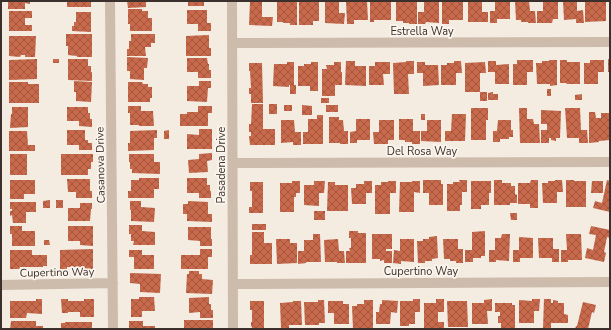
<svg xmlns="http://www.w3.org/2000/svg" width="611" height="330" font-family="'Nunito Sans',sans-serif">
<defs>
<pattern id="building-cross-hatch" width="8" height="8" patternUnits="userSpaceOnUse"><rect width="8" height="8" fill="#c8694b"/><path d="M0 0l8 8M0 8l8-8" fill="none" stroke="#a4573f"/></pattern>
</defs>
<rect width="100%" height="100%" fill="#f4ebe1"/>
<path fill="url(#building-cross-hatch)" d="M8 1H30V4L25 3V9H8Z
M67 1H91V7H67Z
M127 1H146V7L128 8Z
M188 1H204V6H188Z
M250 1H262V17H273L272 26 249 25Z
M277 1H297V25H290V23H283V22H277Z
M299 1H319V21H313V25H299Z
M325 1H339V13H345L344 24 325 23Z
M346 1H367L368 20H354V24H347Z
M370 1H391V20H374V22H370Z
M396 1H417V24H409V23H403V21H396Z
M424 1H439V23L426 22 425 24H418V12H424Z
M442 1H463V20H449V24H442Z
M468 1H482V12H488V22H468Z
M495 1H510V19H497V23H490V11H495Z
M515 1H529L530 11H535L536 23H528V22H521V20H516Z
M543 1H558V19H553L552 23H537V11H543Z
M563 1H577V11L583 10 584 23H576V19L564 20Z
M585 1H606V21L585 22Z
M128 9H142V11H148V18H152V31H130V24H128Z
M187 10H207V23H211V31H198V24H187Z
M9 11H32V18H25V25H32V31H9Z
M76 12H91V32L72 31V26H74V22H76Z
M66 34H92V57H77V56L68 55V46H66Z
M131 34H155V43H151V47H145L146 56H127V49H129V41H131Z
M209 35V48H211V56H186V36Z
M9 36H36L35 57H25V55H21L20 57 9 56Z
M127 57 148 58 147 68H144V80L130 79V71H127Z
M187 58H207L208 64H209V70H211V78H198V72H187Z
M37 59V79L9 80V60Z
M53 59H59V63H53Z
M68 59H88V66H91V72H92V81L68 80Z
M608 59H610V72H608Z
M517 60H533V72H527V85H513V64H517Z
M549 60H557V85L550 86V84H537L536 63H542V61H549Z
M560 60H567V62H580V84H567L566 83H560Z
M590 60H604V72H598V84H584V63H590Z
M346 61H355V66H366V86L345 85Z
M406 61H414V74H408L409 94H394L393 63 406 62Z
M454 61H461L462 73H456V85H441V65H447V63H454Z
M488 61H496V65L509 64V84H495V72H488Z
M287 62H294V85H289V87L273 86 274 64H287Z
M311 62H318V91H310V86H298V66H304V64H311Z
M334 62H341V72H342V85H335V96H322V69H327L326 65H334Z
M375 62H390V74H383L384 85H369V66H375Z
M417 62H425V65H438L439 85 423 86V73H417Z
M485 62 486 73H480V92H465V63Z
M249 63H262L263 103H251V94H249V88H251L250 71H249Z
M74 81 92 82 91 102 76 101V92H74Z
M199 81H211V88H208L207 102 187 101V86H199Z
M9 82H28V84H39V103H9Z
M128 82H142L143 84H148V87H152V98H150V102H128Z
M290 85H296V94H290Z
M547 89H551V96H547Z
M480 92H487V101H480Z
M493 92V94H498V100H488V93Z
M582 94V100H575V95Z
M321 98H329V103H321Z
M252 104H263V129H275V145H250L249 136H251V132H249V124H251Z
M269 104H277V114H269Z
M284 105H292V111H284Z
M302 105 312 106V115H302Z
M326 105H338V112H326Z
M128 106H141V111H153L154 126H139V125H130V113H128Z
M198 106H212V113H208V126H180V114H187V112H198Z
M12 107H28V127L10 128 11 114H12Z
M67 107H88V113H90V119H92V127L79 126V121H67Z
M471 108H488V120H486V140H471Z
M519 108H527V119H533L534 124H539L540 143H520Z
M565 108H580L581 130H587L588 143H579V138H567Z
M541 110 561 111 560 138H556V141L551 140V138H549V143H541V130H547V124H541Z
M589 112H595L596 118H601V113H609L610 140 599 141V142L589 143Z
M421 114H425V120H421Z
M452 114H466L465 141H445V131H451Z
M317 115H323V144H303V132H308V119H317Z
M329 117H339V120H343L344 131H348V144H340V143H329Z
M356 119H370V140H357V143H350V132L356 131Z
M399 119H413V131H420V144H412V142H405V140H399Z
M281 120H294L295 132H301V145H293V142L281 143Z
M379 120H394V140H388V144H374L373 132H379Z
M427 120H441V142L421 141V131H427Z
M498 120H511V130H513V137H509V139H500V142H493V131H497Z
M199 129H212V149H187V134L199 135Z
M67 130H85V140H88V143H92V150H79V145H67Z
M157 130V138H154V150L128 151V143H130V131Z
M169 130V139H164V131Z
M9 131H27L28 145H35V151H9Z
M212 153V160L207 161 208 172 189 173 188 160 199 159V154Z
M10 154H27V175H10Z
M61 154H93V162H91V169H88V175H61Z
M129 154H154V162H160V174L132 173V169H130V162H129Z
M139 178H159V189H154V198H128V191H131V180H139Z
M187 178H207V185H210V191H211V198H199V193H187Z
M67 179H90V191H92V198H76V192H68Z
M10 180H35V194H24V199H10Z
M423 180H441V184H443V205H429V193H423Z
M459 180H467V192H462V205H460V211H447V184H453V182H460Z
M494 180H502V183H511V186H515V194L517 195V203H510V205H494Z
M531 180H538V208H530V204H518V183H530Z
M555 180H562L563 192H557V203H543L542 183H548V181H555Z
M566 180H574V181H586V207H566Z
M607 180 610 181V212L593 208 595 201 602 203Z
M292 181H300V193H296V197H294V212H280V183H292Z
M314 181H325L324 193H319V206L304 205V185H314Z
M364 181H372V193H366V204H352L351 188H356V184H364Z
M388 181H396V193H390V214H375V185H381V182H388Z
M412 181H420V193L414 192V212H399L400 182H412Z
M471 181H491V193H489V205H481V209H471Z
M592 181H603V193H591Z
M250 182H263V213H249V207H252V191H250Z
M328 182H335V185H348V211H327Z
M50 200V208H43V201Z
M56 200H63V208H56Z
M130 201H141V207L155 208 154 222 131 221V210H130Z
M188 201 208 202V214H212V222L187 221V214H183V204H188Z
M10 202H36V212H26V223H13L12 215 10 216V211H12V209H10Z
M80 203H92V209H91L90 221H68V208H80Z
M314 211H325V220H314Z
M510 213H517V220H511Z
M252 224H266V230H252Z
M129 225H142V231L155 232V245H133L134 241H131V234H129Z
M10 226H22V231H35V246H12V234H10Z
M68 226H93V246L80 245V241H68Z
M591 226 610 230V238L607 237 604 252 606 253 604 262 585 258 587 248 593 250 596 235 589 234Z
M188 227H211V239H212V246H200V241L188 240Z
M349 231H358V233H366V263H346V251H350L349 248H351V238H349Z
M485 231V256H481V258H473V262H465V250H472V232Z
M252 232H264V243H272V264H250V255H252Z
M313 234H320L321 262H306V263L298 264V251H304V240H313Z
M372 234H392V249H386V251H392V263H384V260L380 261V259H372Z
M502 234H510L509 261 496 260V262H489V250H495V238H501Z
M566 234H581L582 260H568V262H561V250H567Z
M437 236 438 258 432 259V261H425V263H418L417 241H423V239H429V237Z
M519 237 533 238V258H520V262H513V250H519Z
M538 238H553V249H559V262H552V258H539Z
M276 239H290V243H297V263L277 264Z
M338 239 339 251H344L345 263H337V262H325L324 240Z
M400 239H414V262L401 261V264L393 263 394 250 400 251Z
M443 239H458V249H463V263H456V261H450V259H444Z
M44 240H49L50 245H44Z
M93 249V269H84V267H67V269H60V250Z
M200 249H212V257H208V269H181V255H200Z
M10 250H32V255H47V266H43V267H20L19 269H10Z
M129 250H142V255H154V269H134V257H129Z
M189 271H199V274H202V279L213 280 212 294 186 293 187 274H189Z
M130 273 161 274 160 293 140 292V284L130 283Z
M139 297H154L155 311H142V317H131V299H139Z
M209 297V304H211V310H213V318H200V312L189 313V298Z
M36 299H42V314L27 313 26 318H10V301H36Z
M61 299H68V301H84V299H94V317H80V312H68V313H62Z
M413 299H420V312H415V324H409V326H400V301H413Z
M436 299H444V312H438V322H444V329H424V303H436Z
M492 299V311H487L488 324H472V303H484V300Z
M532 299H540L539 311H534V323H519V300L532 301Z
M544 299H551V303H553V300L558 301V303H564V314L568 315V323H551V328H543Z
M318 300H324L325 323H319V325H305L304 302H318Z
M364 300H373V329H353L352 306H357V304H364Z
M382 300 398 301 397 313 391 312 390 324H376V312H379L380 304H382Z
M250 301H264V329H252V327L251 326V322H252V310H250Z
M293 301H301L302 325H289V328H281L280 303 293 302Z
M328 301H343V304H349V324H334V313H328Z
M447 301H467L468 327H448Z
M583 302 596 305 594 313 592 312 588 329H575L576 326H577Z
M495 303H512V305H515V329H501V323H498V316H500V312H495Z
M184 320H213V329H184Z
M11 321H36V326H43V329H10Z
M129 321H143V326H155V329H129Z
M65 322H92V329H61V323H65Z"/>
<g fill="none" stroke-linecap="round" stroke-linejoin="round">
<path stroke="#cdbbac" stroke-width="10" d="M110 1 113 329
M232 1 233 329
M233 43 610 42
M233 163 610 162
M233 284 610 282
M1 285 113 283"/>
</g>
<g text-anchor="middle" stroke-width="3.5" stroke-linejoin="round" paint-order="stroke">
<g font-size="11" fill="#3b302b" stroke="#fbf5ee">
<text x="422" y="35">Estrella Way</text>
<text x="422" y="155">Del Rosa Way</text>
<text transform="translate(100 165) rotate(-91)" y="4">Casanova Drive</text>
<text transform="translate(221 165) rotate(-90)" y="4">Pasadena Drive</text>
<text x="421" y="275">Cupertino Way</text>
<text transform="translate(57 272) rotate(-1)" y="4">Cupertino Way</text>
</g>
</g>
<rect width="611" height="330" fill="none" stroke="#3b302b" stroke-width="4"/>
</svg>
